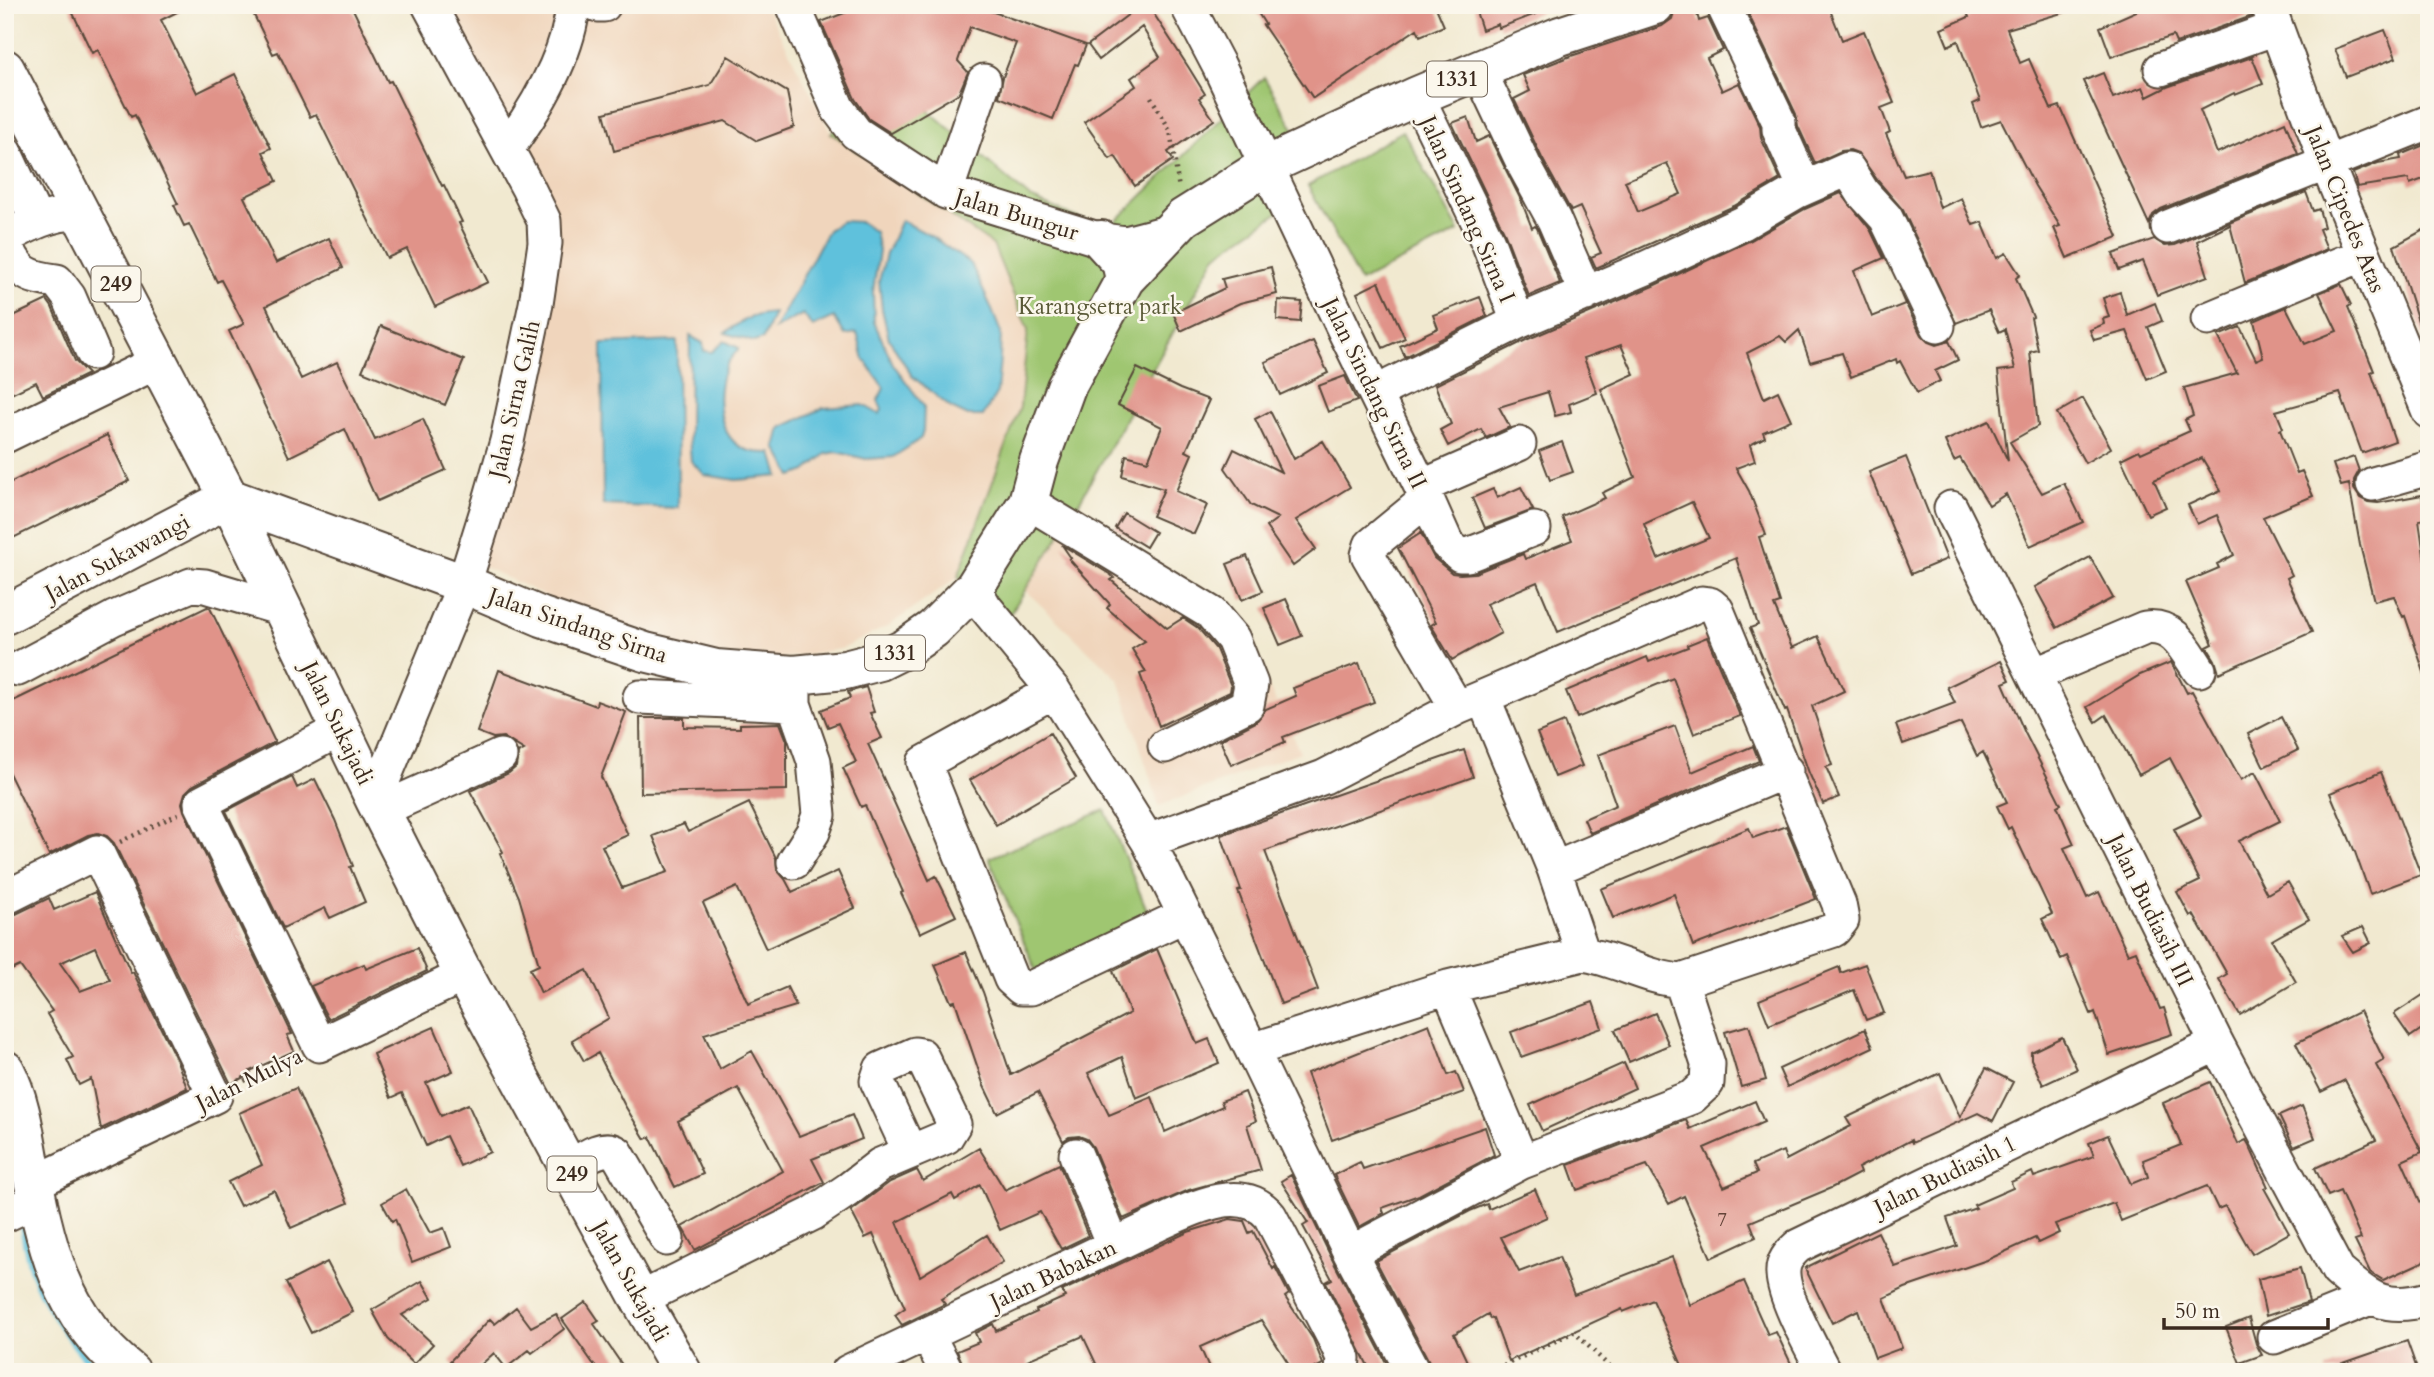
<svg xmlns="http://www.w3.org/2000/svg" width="2434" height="1377" font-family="Cardo,serif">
<rect width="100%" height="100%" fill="#fbf7ec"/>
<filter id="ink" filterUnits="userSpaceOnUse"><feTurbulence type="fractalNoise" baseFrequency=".0143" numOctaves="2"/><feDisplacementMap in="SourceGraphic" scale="14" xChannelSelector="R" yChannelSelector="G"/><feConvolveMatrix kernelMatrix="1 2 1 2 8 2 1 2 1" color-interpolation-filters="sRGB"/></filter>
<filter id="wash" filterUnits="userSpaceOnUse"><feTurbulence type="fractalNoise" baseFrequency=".00686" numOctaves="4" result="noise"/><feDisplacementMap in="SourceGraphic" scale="28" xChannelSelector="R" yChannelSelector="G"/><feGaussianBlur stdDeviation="1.57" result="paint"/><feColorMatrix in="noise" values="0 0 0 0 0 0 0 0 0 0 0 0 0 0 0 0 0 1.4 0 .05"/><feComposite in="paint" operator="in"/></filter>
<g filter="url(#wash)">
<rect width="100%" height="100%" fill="#f1e9d0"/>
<path fill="#f0d5bc" d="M445 5H765L831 133 993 245 1028 330 1020 407 985 518 958 577 890 625 841 649 776 659 696 654 633 637 476 563 554 256Z
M1071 517 1239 625 1300 752 1159 806 1119 680 1022 587Z"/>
<path fill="#9fc671" stroke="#6d7848" stroke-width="2" d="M885 73 1030 198 1107 230 1264 77 1304 146 1260 168 1282 210 1216 255 1071 517 1010 614 958 577 1020 407 1028 330 993 245 831 133Z
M1403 131 1459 231 1360 282 1308 186Z
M1105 810 1152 922 1036 971 989 858Z"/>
<path fill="#5ec1dc" stroke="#4c767d" stroke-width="2" d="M901 220 931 236 971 264 990 305 1001 333 1000 358 997 392 983 416H968L951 408 912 376 889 339 882 309 879 281 886 254Z
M842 221 861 222 875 232 879 251 873 292 874 322 893 364 924 406 923 431 921 438 913 444 893 457 866 459 837 452 826 454 806 471 792 476 776 447 781 428 823 408 863 405 879 414 882 410 878 400 884 388 864 359 857 333 845 335 834 317 813 327 803 314 775 329 828 230Z
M774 313 763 339 754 342 725 333C741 321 753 314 774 313Z
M690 336 703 343 704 351 712 352 724 341 739 348C735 354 729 359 726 366 714 392 716 441 750 451 756 453 765 453 772 453L779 476 736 480 705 475 691 461 689 437Z
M677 341 678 508 603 505 602 344Z"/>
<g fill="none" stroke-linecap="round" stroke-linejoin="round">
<path stroke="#5ec1dc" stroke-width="7" d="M5 1143 17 1201
M21 1219C24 1233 26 1248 30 1262 40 1300 71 1344 99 1372"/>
</g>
<g id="blocks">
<path fill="#e09389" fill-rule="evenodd" d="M69 5H191L161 20 197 93 235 74 271 148 263 152 277 181 244 197 276 263 329 238 343 268 266 306 301 379 337 362 375 440 423 419 446 470 377 501 345 429 289 457 229 331 244 324 221 280 217 282 189 224 184 226 174 205 178 204 135 115 131 117 98 50 92 53Z
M249 5H351L388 82 391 81 442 186 444 185 462 222 459 223 488 282 435 307 407 249 387 258 316 114 310 117 278 52 273 54Z
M865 5H974L1086 45 1078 65 1075 64 1053 119 999 97 1003 77 1016 43 970 27 958 61 968 72 959 93 891 133 869 119 855 99 821 22Z
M1141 5H1148L1189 68 1205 94 1199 98 1214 120 1168 152 1173 160 1135 186 1115 156 1110 159 1084 122 1136 86 1131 78 1160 57 1142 27 1099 60 1088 45Z
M1253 5H1435L1444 26 1420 36 1417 29 1313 98 1263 25 1265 24Z
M1474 5H1553L1554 7 1499 28 1498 24 1482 30Z
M1676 5H1684L1687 14 1696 10 1699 21 1708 18 1723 50 1707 58 1722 91 1739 83 1760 126 1761 138 1780 179 1734 206 1596 268 1591 257 1601 253 1580 207 1571 211 1542 158 1514 99 1530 91 1523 75 1568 57 1662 26 1672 19ZM1667 163 1681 194 1638 212 1625 181Z
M1755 5H1828L1842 40 1864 31 1894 103 1881 108 1890 132 1886 134 1904 176 1929 170 1940 208 1961 198 1973 225 1982 222 1997 258 2006 253 2020 275 2016 278 2033 317 2031 318 2038 350 2030 352 2038 426 2010 442 2042 493 2064 483 2083 522 2030 546 2006 494 1989 505 1960 458 1954 461 1945 441 1989 421 2008 461 1998 371 2015 369 2005 329 1999 332 1989 310 1956 323 1903 210 1878 181 1858 153 1850 150 1841 151 1815 163 1798 126 1796 114 1746 9Z
M1964 5H2071L2072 10 2007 29 2020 63 2029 59 2051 109 2060 106 2118 237 2067 258 2054 228 2060 226 2035 186 2001 120 1981 127 1973 104 1980 101 1958 41 1948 46 1941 29 1969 17Z
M2150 5H2249L2252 16 2176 43 2173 36 2111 57 2100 27Z
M2385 30 2396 58 2346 77 2335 49Z
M728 56 787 92 794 127 757 141 725 121 614 151 604 113 710 85Z
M2252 57 2263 84 2235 95 2234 93 2200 110 2217 153 2285 122 2298 154 2161 209 2153 215 2149 224 2083 81 2103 73 2113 98 2143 87 2147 97 2167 87Z
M1468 117 1476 142 1489 136 1521 200 1532 228 1535 226 1537 228 1560 283 1529 296 1505 234 1452 123Z
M2429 143V177L2410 184 2408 179 2357 187 2353 173 2378 163 2401 159 2400 155Z
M2306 192 2313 211 2319 209 2324 227 2319 229 2327 249 2245 283 2230 225 2197 241 2208 276 2157 295 2143 261 2119 270 2113 254 2154 239 2165 246 2175 245Z
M1841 193 1870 229 1884 258 1854 271 1872 317 1905 304 1899 290 1921 335 1928 342 1936 345 1949 341 1958 360 1935 371 1940 381 1917 393 1900 361 1897 363 1896 359 1851 377 1842 353 1810 362 1799 330 1786 342 1780 336 1747 353 1764 398 1778 391 1791 420 1763 432 1765 437 1750 445 1755 461 1736 468 1749 491 1766 535 1759 537 1780 603 1774 605 1792 648 1818 636 1844 691 1812 706 1832 765 1826 767 1839 797 1823 804 1809 773 1787 710 1785 711 1750 628 1758 625 1736 558 1558 632 1537 582 1486 604 1501 633 1452 660 1431 625 1436 622 1398 548 1421 533 1434 558 1452 573 1460 574 1475 573 1523 554 1525 559 1572 540 1562 517 1605 498 1602 493 1635 477 1601 389 1634 374 1621 345 1584 358 1597 393 1569 404 1571 412 1555 416 1548 392 1499 407 1510 427 1486 438 1481 429 1448 446 1440 430 1451 424 1435 385 1526 340 1653 286 1751 240 1805 209ZM1692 502 1709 538 1658 559 1644 524Z
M2429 227V342L2425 343 2394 246Z
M1271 267 1277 294 1240 303 1181 331 1173 313 1225 288 1222 279Z
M1379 282 1405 338 1383 348 1357 293Z
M2341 284 2351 305 2348 307 2374 371 2371 372 2395 441 2362 453 2340 393 2276 411 2283 428 2280 430 2297 473 2302 471 2313 496 2263 517 2292 575 2287 578 2312 632 2219 673 2215 660 2207 647 2213 644 2186 582 2219 568 2217 564 2234 555 2217 515 2197 524 2188 505 2221 490 2202 458 2154 480 2166 507 2148 515 2121 459 2139 450 2141 453 2190 431 2185 420 2193 416 2184 388 2237 373 2218 336 2240 327 2256 360 2263 357 2254 321 2286 307 2305 344 2337 331 2319 293Z
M2120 292 2127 315 2155 303 2162 321 2148 327 2166 371 2147 379 2127 331 2094 340 2090 330 2104 324 2103 319 2109 317 2103 298Z
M1480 297 1487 316 1405 357 1400 346 1438 328 1433 315Z
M47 300 52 307 75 361 88 374 43 396 36 382 5 397V320Z
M1278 300 1302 302 1300 322 1277 320Z
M381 326 464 360 445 405 362 371Z
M1313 341 1328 373 1280 395 1265 362Z
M1137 368 1180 389 1209 400 1186 451 1192 454 1176 491 1207 505 1194 534 1152 516 1164 489 1122 476 1126 455 1148 461 1162 427 1118 405Z
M1345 376 1357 401 1328 412 1318 386Z
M2083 398 2111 448 2085 463 2057 413Z
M1270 411 1294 459 1323 441 1350 487 1296 520 1316 549 1293 566 1266 527 1278 518 1251 505 1225 468 1234 449 1281 472 1255 419Z
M107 435 129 481 5 542V485Z
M1562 442 1573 472 1550 480 1539 451Z
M1906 457 1947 559 1911 574 1869 472Z
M2354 457 2359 471 2354 480V489L2360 498 2368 502 2378 503 2422 495 2426 519 2419 520 2425 562H2429V677L2426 678 2405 616 2403 617 2394 596 2374 601 2360 545 2349 484 2341 486 2333 464Z
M1521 487 1533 510 1485 528 1472 498 1493 489 1497 498Z
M1124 513 1155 532 1146 547 1115 528Z
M1062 545 1111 575 1114 578 1111 580 1167 628 1183 618 1198 628 1216 649 1231 686 1230 692 1159 726 1140 674 1146 672 1132 649 1145 641 1107 608 1110 604 1069 559 1071 558Z
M1247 556 1263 591 1242 600 1227 564Z
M2090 557 2113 598 2057 628 2035 587Z
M1286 599 1302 636 1280 645 1264 608Z
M207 607 210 608 275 742 192 786 185 793 182 803 184 811 292 1034 287 1035 294 1051 250 1071 251 1073 231 1084 114 843 107 836 98 833 88 835 49 855 5 765V705Z
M1707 637 1740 716 1694 734 1673 678 1577 718 1566 691 1647 657 1649 662 1688 647 1687 645Z
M2001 661 2010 680 2003 683 2025 733 2061 804 2057 806 2074 844 2064 848 2087 898 2099 892 2128 954 2136 951 2160 1009 2164 1008 2172 1034 2109 1055 2095 1012 2091 1014 2067 956 2061 959 2042 919 2052 914 2011 827 2008 829 1997 806 2007 802 1983 752 1977 756 1961 723 1903 744 1896 725 1955 703 1947 687Z
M2171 662 2187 693 2192 691 2241 780 2255 772 2280 821 2239 841 2267 894 2288 882 2309 919 2272 940 2296 982 2240 1015 2219 979 2227 974 2193 914 2190 916 2177 892 2200 881 2174 829 2201 816 2170 758 2139 775 2106 715 2096 722 2087 707 2140 675Z
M1359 663 1374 702 1283 737 1285 742 1231 765 1220 740 1256 722 1266 709 1296 696 1293 688Z
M499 670 596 706 597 701 626 712 601 777 628 835 602 846 622 888 668 872 653 836 684 824 688 832 749 803 776 858 777 870 785 879 792 892 838 871 855 908 766 949 737 887 703 903 748 1004 787 987 796 1006 704 1034 720 1069 752 1051 799 1136 852 1115 862 1139 812 1159 824 1182 695 1250 682 1227 783 1171 738 1088 678 1121 703 1174 675 1187 650 1137 645 1139 624 1104 598 1053 584 1061 572 1040 609 1018 587 970 541 993 530 969 539 965 519 897 500 853 503 852 470 791 509 773 516 767 518 753 524 750 503 737 493 738 477 732Z
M866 687 874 712 870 713 882 738 868 744 929 880 936 876 956 916 920 933 901 893 903 892 865 805 861 807 843 768 856 762 838 723 828 727 821 710 850 698 848 692Z
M2281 717 2298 750 2264 767 2248 734Z
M640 718H684V727L740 728V724L780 723 787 741V790L641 793Z
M1564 722 1582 766 1555 777 1537 733Z
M1675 726 1692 772 1753 746 1759 761 1590 833 1584 819 1616 805 1598 755Z
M1050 733 1076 778 996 825 970 780Z
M1464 750 1473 777 1265 851 1318 990 1281 1004 1238 891 1241 890 1221 835Z
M2381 772 2421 875 2370 894 2355 852 2330 793Z
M292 777 297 788 315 779 335 820 353 866 350 867 365 902 330 918 325 908 283 928 226 811Z
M1786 826 1816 899 1693 946 1674 894 1613 918 1601 889 1749 828 1753 838Z
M95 892 131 973 133 972 177 1061 187 1088 101 1129 91 1079 79 1085 67 1060 73 1057 47 1014 52 1011 20 966 5 973V917L14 915 49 898 54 910ZM95 947 110 980 80 991 60 963Z
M2363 927 2371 943 2353 952 2342 936Z
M417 948 427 971 328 1019 311 986 364 964 366 969Z
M1157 949 1197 1044 1209 1039 1219 1063 1136 1098 1122 1057 1088 1073 1109 1115 1152 1097 1165 1132 1223 1106 1221 1101 1245 1092 1256 1121 1247 1125 1261 1170 1189 1190 1123 1219 1093 1147 1087 1139 1079 1136 1069 1137 1063 1141 1038 1092 997 1113 984 1086 955 1001 951 1002 935 965 966 952 983 992 1011 1075 1130 1013 1113 971Z
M1865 964 1884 1013 1866 1020 1854 990 1769 1025 1759 1000 1839 967 1841 973Z
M2429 991V1024L2410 1037 2394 1014Z
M1593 1002 1602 1028 1521 1057 1511 1032Z
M2360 1011 2384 1060 2376 1065 2422 1152 2402 1161 2424 1210 2429 1208V1259L2383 1280 2370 1272 2355 1241 2361 1239 2340 1191 2328 1196 2315 1168 2376 1140 2345 1080 2321 1092 2296 1043Z
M1655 1013 1669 1045 1629 1062 1615 1030Z
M1429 1024 1448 1075 1456 1072 1464 1092 1332 1140 1307 1073Z
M1749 1025 1766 1080 1741 1087 1725 1032Z
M434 1027 453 1071 426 1083 441 1116 468 1104 490 1152 460 1166 446 1136 426 1146 402 1093 391 1098 373 1054Z
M1865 1029 1873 1047 1787 1087 1779 1069Z
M2062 1037 2077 1069 2043 1085 2031 1059V1052Z
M1624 1063 1635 1088 1542 1131 1530 1105Z
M1986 1068 2013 1082 1993 1121 1978 1113 1912 1143 1911 1140 1858 1168 1860 1173 1831 1188 1750 1222 1756 1237 1711 1258 1684 1196 1669 1204 1647 1165 1577 1190 1568 1165 1686 1120 1690 1129 1755 1101 1764 1122 1704 1148 1724 1187 1757 1173 1753 1164 1783 1151 1786 1160 1851 1126 1846 1118 1940 1073 1960 1117Z
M2210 1082 2238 1144 2246 1140 2249 1145 2268 1187 2264 1188 2289 1233 2252 1254 2225 1206 2218 1209 2207 1186 2121 1221 2114 1203 2055 1224 2059 1233 2038 1243 2035 1238 1987 1260 1905 1288 1884 1298 1902 1348 1875 1358 1858 1310 1832 1323 1805 1268 1878 1232 1895 1267 1957 1246 1947 1218 1976 1208 1974 1205 2013 1188 2011 1182 2032 1172 2034 1177 2094 1156 2089 1143 2108 1135 2131 1184 2148 1177 2143 1160 2181 1145 2163 1103Z
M296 1088 348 1203 291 1228 274 1190 240 1206 228 1182 262 1165 239 1113Z
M2302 1106 2315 1138 2294 1147 2279 1116Z
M1485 1127 1494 1155 1419 1195 1382 1208 1384 1213 1359 1227 1334 1175 1360 1162 1363 1169Z
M979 1148 1005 1190 1059 1164 1088 1236 1061 1249 1040 1212 1000 1230 980 1185 955 1200 952 1194 897 1222 920 1276 987 1235 1003 1262 941 1299 945 1304 902 1325 895 1315 905 1308 873 1234 865 1238 851 1211 890 1182 917 1170 923 1181Z
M1291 1175 1333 1261 1391 1372H1371L1326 1282 1332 1279 1303 1226 1308 1223 1281 1181Z
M406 1189 430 1233 444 1228 451 1247 412 1262 395 1219 392 1221 382 1203Z
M1535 1189 1547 1217 1501 1237 1519 1272 1559 1257 1574 1295 1672 1257 1690 1305 1744 1281 1768 1335 1776 1332 1795 1372H1685L1653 1300 1623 1312 1622 1309 1509 1361 1493 1318 1490 1319 1488 1314 1454 1334 1472 1372H1432L1430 1363 1376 1261 1470 1211 1487 1204 1489 1209Z
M1230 1219 1244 1221 1249 1233 1253 1231 1273 1269 1275 1267 1289 1294 1285 1297 1313 1339 1323 1364 1308 1372H1294L1261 1320 1200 1347 1211 1372H1100L1083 1336 1027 1360 1029 1372H966L957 1351 979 1342 975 1333 993 1324 996 1331 1037 1312 1036 1310 1065 1297 1062 1291 1188 1232Z
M327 1262 353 1312 311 1333 286 1283Z
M2300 1268 2309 1302 2266 1316 2258 1279Z
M422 1281 432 1298 402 1315 433 1344 414 1364 388 1339 372 1310Z
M586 1302 599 1321 594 1324 627 1372H599L562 1319Z
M516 1307 531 1327 556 1314 564 1329 532 1353 529 1350 506 1368 494 1353 473 1372H459L450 1361 490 1319 495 1324Z
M2249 1318 2256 1344 2262 1355 2240 1363 2226 1327Z
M2407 1341 2418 1372H2326V1369Z"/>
</g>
</g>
<g filter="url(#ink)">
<use href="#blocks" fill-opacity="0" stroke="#564739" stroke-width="2"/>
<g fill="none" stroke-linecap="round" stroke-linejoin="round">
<g stroke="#564739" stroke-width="37">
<path id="minor" d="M598 5H604
M793 5 838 109 856 133 946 192 1101 240 1126 243 1168 232
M1187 5 1219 66 1346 334 1427 499 1371 545 1368 555 1457 708
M1723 5 1779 122V130L1805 188
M2268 5 2326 162 2429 412
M2161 69 2276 28
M1479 70 1525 167 1554 220 1586 294
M1417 96 1488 242 1518 322
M507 149C535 110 569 54 573 5
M5 153 37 221
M946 192 984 81
M2168 227 2429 122
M5 238C30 224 51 213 79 213
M5 243C18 272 25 277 57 281L69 297 93 353
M2208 319 2364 254
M1375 393 1518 322 1646 268 1743 223 1796 192 1848 169 1863 193 1886 218 1938 326
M5 436 157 362
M2373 484 2429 468
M1421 487 1519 444
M1427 499 1447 544 1460 555H1468L1534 529
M1028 502 1211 613 1233 639 1251 684 1247 705 1165 746
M1951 508 2217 1044 2338 1271C2371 1299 2383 1311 2429 1299
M974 588 985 607 1054 691 1148 841 1252 1050 1448 987 1583 954C1616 959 1647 978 1681 981L1708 1064 1707 1083 1692 1097 1522 1162 1350 1253 1252 1050
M18 669 114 618 191 585 205 586 282 609
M794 675V704L814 761 819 815 813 832 794 862
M2034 675 2145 628C2174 624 2185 649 2199 670
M1054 691 924 763 1011 979 1021 988H1031L1185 915
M640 697 794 704
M1483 697 1702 603 1710 604 1717 610 1839 904 1842 920 1834 930 1681 981
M341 729 201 803 319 1045 464 975
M375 800 464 584 489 504 507 441 536 304 545 243 544 221 528 188 429 5
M381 810 500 756
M1148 841 1324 777 1457 708 1483 697 1554 869 1583 954
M1554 869 1786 771
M5 898 97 852 215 1096 34 1183
M1448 987 1522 1162
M1076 1155 1113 1245
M569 1168C582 1160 602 1143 617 1153L667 1239
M5 1215 37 1200
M1350 1253 1413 1372
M640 1299 812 1214 849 1189 880 1165 946 1137 954 1124 921 1055 915 1054 881 1069 877 1081 910 1152
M927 1334 947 1372
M2274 1337 2370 1298
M848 1372 1152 1227C1185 1212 1241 1180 1270 1216L1336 1342 1343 1358 1342 1372
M1824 1372C1812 1348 1784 1299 1783 1274 1782 1262 1789 1254 1798 1246L2217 1044"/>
</g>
<g stroke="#564739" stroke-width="42">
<path id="major" d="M5 69 229 498 375 800 464 975 640 1299 682 1372
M1101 240 1121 262 1125 279
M229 498 464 584 542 617 645 652 716 669 794 675 845 670 880 661 906 648 933 629 974 588 1028 502 1039 461 1066 387 1125 279 1183 218 1266 166 1417 96 1560 36 1655 5
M5 615 229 498
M5 1070C19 1097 24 1129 29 1158 45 1243 59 1315 131 1372"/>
</g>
<path stroke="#564739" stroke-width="4.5" stroke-dasharray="2 5" stroke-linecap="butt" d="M1151 97 1170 130 1179 189
M120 842 178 814
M238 1084 296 1055
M1491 1372 1574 1332 1615 1372"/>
<use href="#minor" stroke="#fff" stroke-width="33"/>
<use href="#major" stroke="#fff" stroke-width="38"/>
</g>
</g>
<g text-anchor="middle" stroke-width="5" stroke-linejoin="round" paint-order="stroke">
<g font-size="19" fill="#644439">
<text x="1722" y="1226">7</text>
</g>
<g fill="#fbf7ec" stroke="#75685c" stroke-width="2">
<rect x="1427" y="61.5" width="60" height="35" rx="5"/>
<rect x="91.5" y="266.5" width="49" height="35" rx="5"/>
<rect x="865" y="635.5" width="60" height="35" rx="5"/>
<rect x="547.5" y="1156.5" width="49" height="35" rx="5"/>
</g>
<g font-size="21" font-weight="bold" fill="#3b2a1e">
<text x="1457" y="86">1331</text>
<text x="116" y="291">249</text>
<text x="895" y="660">1331</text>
<text x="572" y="1181">249</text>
</g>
<g font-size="23" fill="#3b2a1e" stroke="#fbf7ec">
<text transform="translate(1468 209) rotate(66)" y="8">Jalan Sindang Sirna I</text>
<text transform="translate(2346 209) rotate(68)" y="8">Jalan Cipedes Atas</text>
<text transform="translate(1017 214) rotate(17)" y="8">Jalan Bungur</text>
<text transform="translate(1375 393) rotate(64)" y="8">Jalan Sindang Sirna II</text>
<text transform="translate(514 399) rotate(-77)" y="8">Jalan Sirna Galih</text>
<text transform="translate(117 557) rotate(-28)" y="8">Jalan Sukawangi</text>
<text transform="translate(578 625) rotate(19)" y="8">Jalan Sindang Sirna</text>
<text transform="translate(338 723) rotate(64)" y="8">Jalan Sukajadi</text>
<text transform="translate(2151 910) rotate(64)" y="8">Jalan Budiasih III</text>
<text transform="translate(249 1079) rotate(-26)" y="8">Jalan Mulya</text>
<text transform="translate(1945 1175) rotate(-26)" y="8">Jalan Budiasih 1</text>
<text transform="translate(1053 1274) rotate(-25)" y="8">Jalan Babakan</text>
<text transform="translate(631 1281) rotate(61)" y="8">Jalan Sukajadi</text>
</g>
<g font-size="23" fill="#595937" stroke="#fbf7ec">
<text x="1100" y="314">Karangsetra park</text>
</g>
</g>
<rect width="2434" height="1377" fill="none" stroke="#fbf7ec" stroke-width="28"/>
<path d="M2164 1318v10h164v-10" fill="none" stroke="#3b2a1e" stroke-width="3.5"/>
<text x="2175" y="1318" font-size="21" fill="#3b2a1e" stroke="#fbf7ec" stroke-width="5" paint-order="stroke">50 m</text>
</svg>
